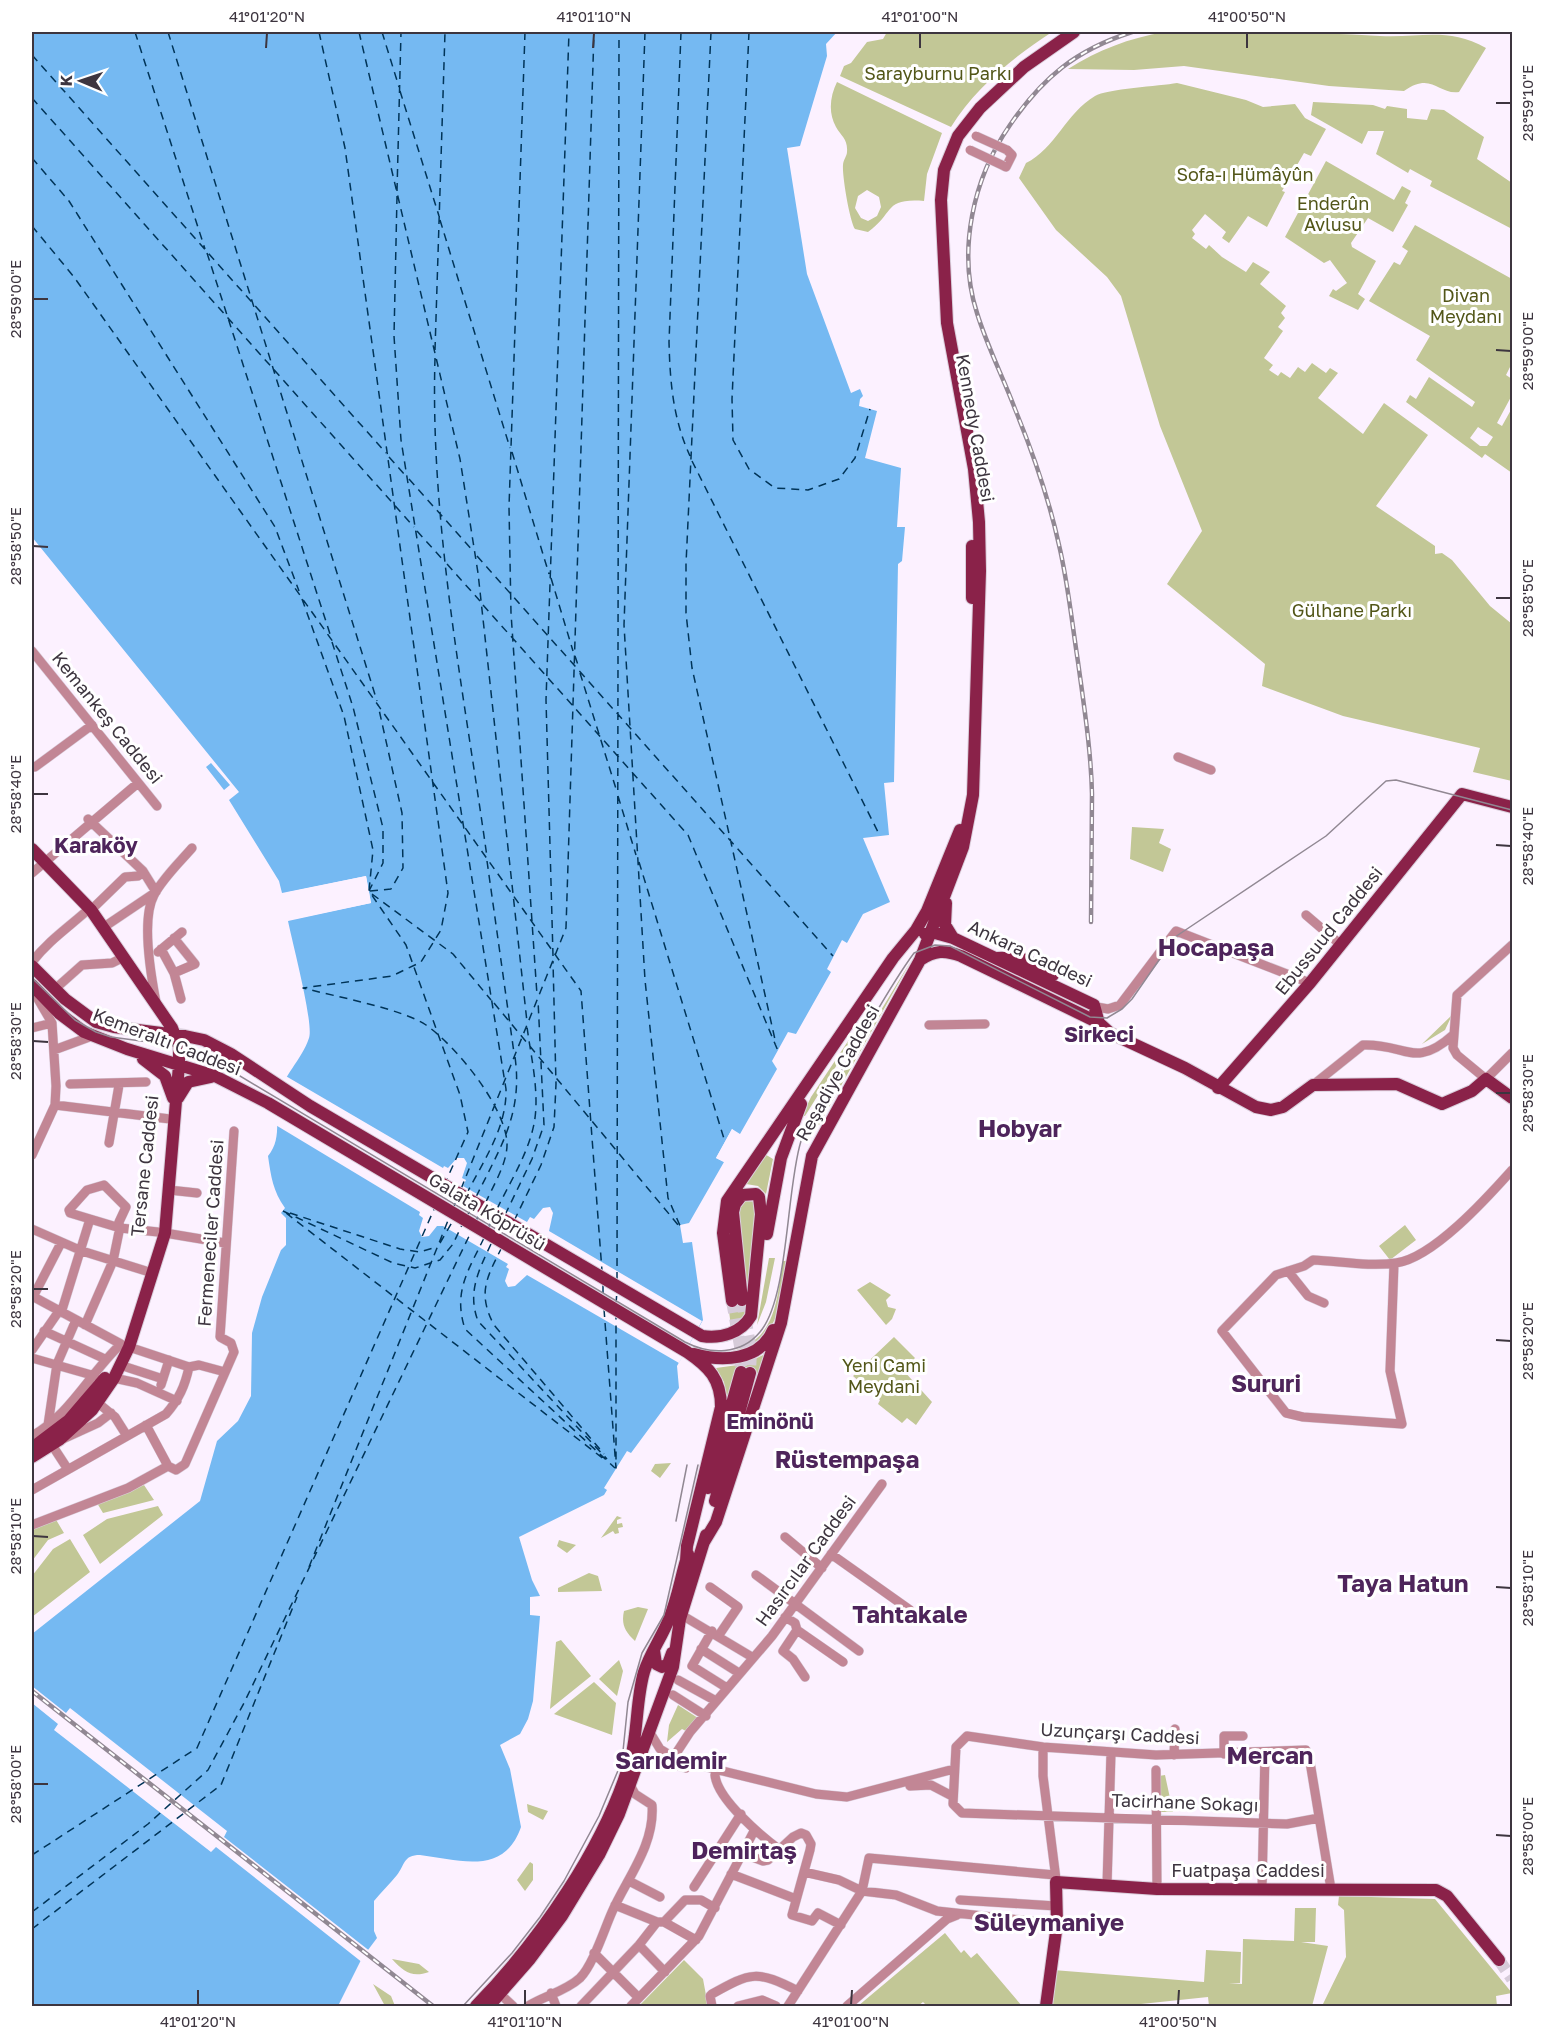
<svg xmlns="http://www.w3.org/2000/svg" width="1544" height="2038" font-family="'Golos Text',sans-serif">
<rect width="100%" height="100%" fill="#fcf1ff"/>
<path fill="#c2c796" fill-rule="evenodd" d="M887 32H1052C1015 56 975 88 951 127L840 76 844 66 851 63 867 42 883 39Z
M1165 32C1237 31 1308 32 1380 36 1421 38 1448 27 1486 48L1459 92C1438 95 1432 71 1404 91L1329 86 1184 66 1134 70 1068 69C1098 50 1129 38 1165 32Z
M837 82 942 133 927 174 924 201C883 198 895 213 868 232L855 229C850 222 842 176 843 165 843 160 847 156 847 152 848 139 841 136 836 127 828 113 830 96 837 82ZM867 190 879 197 881 207 877 216 868 221 861 218 855 208 858 196Z
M1177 83 1246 100 1263 107 1295 104 1305 118 1326 129 1311 156 1304 153 1282 191 1285 192 1267 227 1248 216 1229 243 1222 238 1226 232 1205 214 1192 230 1195 234 1192 238 1206 249 1209 245 1222 257 1246 272 1253 262 1270 272 1260 284 1286 306 1281 313 1285 318 1278 327 1283 331 1264 358 1273 365 1269 370 1278 376 1281 372 1290 378 1298 367 1305 372 1312 363 1326 373 1330 368 1338 373 1318 398 1363 434 1384 403 1428 435 1376 506 1435 546V554L1442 553 1452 560 1490 606 1512 624V781L1473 772 1480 748 1343 716 1262 686 1265 664 1167 584 1202 531 1160 426 1121 296 1107 277 1056 230 1019 178 1026 163C1055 149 1066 113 1095 96 1106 89 1160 86 1177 83Z
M1313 102 1373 105 1385 109 1387 106 1407 109V118L1427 120 1431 109 1444 110 1484 137 1477 159 1512 183V229L1430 186 1432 181 1410 169 1408 173 1376 154 1384 131H1368L1362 144 1311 115Z
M1326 161 1394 200 1402 186 1411 191 1405 203 1408 205 1393 232 1368 218 1351 243 1352 247 1376 261 1358 294 1365 299 1358 310 1329 296 1333 289 1336 291 1347 283 1330 260 1324 263 1285 237Z
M1415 225 1512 279V363L1506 375 1512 379V395L1497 423 1502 426 1512 408V473L1485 454 1482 458 1406 402 1410 395 1416 399 1429 377 1472 407 1475 402 1416 360 1430 336 1369 301 1394 262 1400 265 1408 251 1402 247ZM1478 427 1493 437 1487 446H1480L1470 438Z
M1132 827 1164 829 1159 843 1171 849 1163 872 1130 859Z
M912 959 819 1125 812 1124Z
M870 1008 871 1010 805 1116H802L811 1097Z
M1452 1015 1445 1030 1422 1044Z
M763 1153 773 1159 766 1194 758 1186 746 1184Z
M752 1198 755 1212 747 1310 741 1321 731 1327 728 1303 737 1213 742 1199Z
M1405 1225 1416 1240 1390 1260 1379 1246Z
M769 1258H775L766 1302 757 1325Z
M783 1261H789C779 1309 780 1344 724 1353 776 1343 776 1304 783 1261Z
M870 1282 891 1295 886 1300 888 1307 896 1309 892 1319 886 1325 857 1290Z
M894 1337 915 1358 903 1370 932 1402 916 1425 907 1418 902 1423 878 1404 880 1400 853 1376Z
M765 1354 759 1373 735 1372 727 1404 724 1382 716 1368 745 1364Z
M671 1463 660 1478 651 1471 655 1464Z
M144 1485 154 1500 103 1513 97 1503Z
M158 1506 163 1515 100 1564 83 1535 107 1519Z
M617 1516 622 1518 617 1520V1524L622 1523 623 1527 618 1528 619 1533 615 1534 613 1531 601 1538Z
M55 1518 64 1533 48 1540 32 1561V1527Z
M70 1539 90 1572 32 1617V1576L53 1549Z
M559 1540 562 1541 576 1545 567 1553 557 1546Z
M589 1573 598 1576 602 1591 558 1592V1588Z
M638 1607 648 1609 635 1641C625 1632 621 1624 624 1611Z
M561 1640 591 1676 550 1709 556 1642Z
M619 1660 623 1671 617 1696 599 1679Z
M594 1682 616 1703 612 1735 554 1714Z
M678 1705 698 1718 686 1731 682 1729 667 1742 669 1725Z
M1165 1775 1173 1812H1158L1159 1776Z
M527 1804 548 1811 543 1820 528 1812Z
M530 1862 533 1864V1880L525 1891 517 1880Z
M1339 1896 1435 1899 1512 1993 1496 1996 1497 2006H1322L1346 1957 1344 1910 1338 1905Z
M1295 1908H1316L1315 1942H1301L1328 1946 1312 2006H1209L1208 1997 1122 2006 1051 2004 1053 1970 1204 1982 1206 1950 1241 1952 1240 1983H1229L1242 1984 1243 1939 1294 1941Z
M945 1933 961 1953 964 1950 971 1958 977 1953 1022 2006H927L923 2002 918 2006H858Z
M392 1959 419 1964 429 1972C412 1978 404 1972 392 1959Z
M684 1960 703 1979 708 2006H639Z
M373 1984 391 1996 395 2006H385Z"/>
<path fill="#75b9f2" d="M32 32H837L826 44 827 56 800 146 787 148 807 274 851 393 860 389 863 396 860 399 859 406 877 411 865 458 901 468 897 527H905L902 561 898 564 894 782 884 783 889 835 863 838 890 902 863 914 847 943 842 940 827 969 831 972 796 1034 788 1032 772 1061 777 1069 740 1134 732 1129 716 1158 724 1162 689 1223 680 1225 683 1243 692 1242 703 1320 677 1366 679 1388 631 1453 627 1451 604 1488 607 1490 604 1495 519 1537 532 1580 540 1596 530 1597V1615L540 1616 533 1701 528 1719 520 1734 500 1745 510 1769 521 1827C504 1876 460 1860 420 1855 403 1855 405 1865 397 1875 390 1884 381 1892 374 1901V1931L377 1938 362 1958 338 2006H32V1634L200 1501 217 1441 238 1421 251 1396 252 1333 262 1297 281 1250 286 1245V1218L281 1213 285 1208C273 1191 271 1177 268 1156 282 1139 275 1120 278 1099 282 1076 302 1060 309 1038 314 1024 292 941 288 921L371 903 366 876 282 893 279 881 229 800 239 792 32 537Z
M211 763 230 785 224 790 206 767Z"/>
<path fill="#fcf1ff" d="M366 876 371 903 294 919 293 917 367 901 364 879 289 894V892Z
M284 1075 443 1168 444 1166 448 1168 457 1158H464L467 1163 462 1178 466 1180 463 1186 527 1222 530 1217 534 1219 543 1208 550 1207 553 1213 549 1231 702 1321 679 1363 527 1275 515 1286 508 1287 505 1281 509 1269 506 1267 508 1264 443 1226H437L429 1236 422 1237 419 1231 423 1218 419 1215 420 1212 269 1121Z
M732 1129 741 1137 733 1133 720 1157 727 1161 724 1162 716 1158Z
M32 1686 66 1713 70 1708 227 1831 224 1837 371 1952 363 1963 216 1847 211 1852 54 1730 58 1724 32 1703Z"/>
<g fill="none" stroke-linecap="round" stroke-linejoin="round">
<path stroke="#003458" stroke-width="1.5" stroke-dasharray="8 6" stroke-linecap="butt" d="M135 32 205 249
M168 32 377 701
M319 32 345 148 448 893 441 930 421 962 392 976 303 988C333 996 403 1009 426 1025 456 1046 504 1105 507 1142 508 1162 494 1184 486 1202
M359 32 460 459 478 573 527 1022
M382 32 399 87
M525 32 509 507 511 613 537 995
M645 32 624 625 645 980 668 1198 681 1228
M681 32 669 342C670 382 673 419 690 456
M711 32 686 564V613L692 668 776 1044
M749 32 732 399 733 440 749 469 775 488 808 490 839 479 855 458 870 409
M32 55 386 453
M400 91 439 216
M32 98 414 527
M32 158 69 201 275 527 299 591
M397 191 401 32
M397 196 394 336 401 440 506 1089C507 1127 484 1160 467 1193
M440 220 510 448
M32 226 74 277 581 991 602 1271
M207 253 331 637
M435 350 445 32
M435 358C430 525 464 692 487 857
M512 452 549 574
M389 457 406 476
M692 461 880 836
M409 479 474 552
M417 531 444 561
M477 556 833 956
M447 564 480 601
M551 578 573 651
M302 599 344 716 373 850 369 891 406 945 460 1095 468 1132 446 1181
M483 605 688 835 778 1051
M332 642 353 707 383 828V863L369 891
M575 656 579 668
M580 673 617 792
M618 796 636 855
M487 861 514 1053
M639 862 725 1142
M370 891 391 889 403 868 402 813 378 705
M372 894 453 954 491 1000
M553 956 546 700 569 32
M494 1003 679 1226
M461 1189 566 928 594 32
M476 1197C500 1148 523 1114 515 1057
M453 1208 457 1199
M497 1209C510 1182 528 1154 534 1124 540 1094 531 1057 527 1027
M283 1211 393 1263 415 1268 440 1260 453 1244 462 1225
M286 1213 605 1460
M290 1213 400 1249 419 1252 437 1247
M505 1215 532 1159 544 1125 538 1000
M467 1216 472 1207
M476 1221 481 1211
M514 1221 541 1165 554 1127 556 1084 553 961
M488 1228 493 1219
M496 1234 501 1225
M484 1238C468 1271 453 1292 465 1329L615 1468
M440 1243 454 1219
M491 1244C479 1270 467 1292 478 1321L607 1459
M502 1247C487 1277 477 1293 494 1325L604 1454
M617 1280 619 32
M603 1285V1295
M616 1304 617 1291
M604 1309 616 1468V1315
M309 1567 449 1218
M32 1855 197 1748 435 1207
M32 1912 148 1824 208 1770 244 1703 472 1230
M32 1929 221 1785 297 1597"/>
<path stroke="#d6cbd9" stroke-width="12" stroke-dasharray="12 6" stroke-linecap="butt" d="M742 1300 751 1350 750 1373
M732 1301 740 1346 741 1372
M1499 1960 1512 1979"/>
<g stroke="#dacfdc" stroke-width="10">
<path id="minor" d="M1004 166 1006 167 1012 155 1007 150
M32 651 157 806
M1178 757 1211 770
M35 767 92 725
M88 819 143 871 156 892 104 927
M32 873 138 783
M91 910 125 877 138 876 143 871
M1306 915 1341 945
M174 938 195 964 174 973
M1512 945 1457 995 1453 1048 1457 1055 1486 1079 1512 1053
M161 949 174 973 181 999
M158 952 182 932
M32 962C49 940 69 927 90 908
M55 989 82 965 112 963 124 957
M156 1002C151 976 141 919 154 895 163 878 179 863 192 848
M1097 1007 1108 1009 1120 1005 1176 931 1310 983
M929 1025 985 1024
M32 1028 52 1023
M54 1050 92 1036
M70 1084 146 1082
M1313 1085 1363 1045C1405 1043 1414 1070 1453 1035
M55 1105 170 1119
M109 1143 119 1085
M32 1155 55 1105 56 1086 52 1023 35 994
M169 1190 197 1193
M120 1228 119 1222 126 1207 104 1185 87 1190 69 1210 70 1213 120 1228 158 1232
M32 1229 82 1251 146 1271
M165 1233 225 1243
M1394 1264 1390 1371 1402 1424 1303 1417 1286 1413 1222 1331 1276 1275 1304 1266 1313 1260C1339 1261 1370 1267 1396 1263 1433 1258 1487 1198 1512 1170
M1288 1271 1308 1296 1324 1303
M32 1296 121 1344C89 1374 71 1414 32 1436
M33 1297 61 1243
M59 1311 62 1310 90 1219
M85 1325 113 1261 120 1227
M44 1331 105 1359
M129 1347 189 1367 199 1365 225 1372
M32 1350 59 1311
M32 1358 95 1376
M120 1365 163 1379
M114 1378 137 1383 177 1401
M161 1385 169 1360
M98 1403 115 1417 127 1436
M48 1425 57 1364 76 1320
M146 1425 168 1466
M63 1439 98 1423 111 1413
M52 1445 67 1468
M168 1466 176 1470 185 1464 234 1352 231 1343 220 1337 234 1131
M32 1490 166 1414C179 1399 185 1386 189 1367
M32 1525 128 1488 168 1466
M785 1537 822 1568
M831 1554 910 1610
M756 1575 859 1651
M710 1587 738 1607 719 1635
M685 1617 752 1657
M785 1617 795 1623 797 1630 843 1662
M797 1630 783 1651 793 1659 805 1677
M712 1631 692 1666 727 1688
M701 1649 739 1673
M678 1680 716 1701
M673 1695 706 1716
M649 1731 660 1749 678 1760 816 1794 847 1797 954 1769
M1043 1747V1776L1056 1879
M1224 1754V1736H1243
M1174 1755 1175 1729
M642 1756 686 1768
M673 1758 690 1732 772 1636 882 1484
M1156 1770 1157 1889
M715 1775C717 1799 761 1836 780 1850
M910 1786 931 1785 952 1796
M1319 1818 1287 1824 962 1813 953 1804 956 1747 967 1736 1043 1747 1156 1755 1306 1750 1309 1756 1331 1889
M742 1853 763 1861 768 1860 793 1837 801 1833 806 1835 811 1844 810 1850 792 1915 812 1921 818 1913 841 1925
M804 1872 839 1880 862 1891 896 1895 937 1911 1057 1924
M731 1874 796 1899
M629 1881 660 1897
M1107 1885 1111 1753
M694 1887 741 1814
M1262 1889 1265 1753
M960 1900 1056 1906
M615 1905 657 1922H664L696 1940
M664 1922 685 1900H701L715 1908
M639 1945 665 1972
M594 1953 639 1998
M551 1993 556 2006
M500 1994 513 2006
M528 2006C544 1996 566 1991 580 1978 593 1965 604 1930 612 1912 627 1878 655 1845 652 1805L635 1794 630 1785
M581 2006 639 1945 657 1922
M631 2006 699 1936 754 1831
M712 2006 710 1996 712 1994C751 1972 757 1970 798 1991
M738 2006 762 2000 776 2006
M788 2006 862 1891 869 1858 1055 1875
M847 2006 947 1919 957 1915"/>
</g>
<g stroke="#dacfdc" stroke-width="14">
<path id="major" d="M972 598V546
M32 849 91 910 172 1028 179 1046V1065L165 1233 129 1347 114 1378 92 1410 59 1440 32 1457
M946 903 945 925 953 938
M925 934 935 933 953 938 1094 1005 1099 1023
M998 958C1030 955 1026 963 1053 975
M920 960C935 950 945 950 961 956L1099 1023 1110 1033 1185 1068 1256 1107 1271 1110 1283 1107 1313 1085 1397 1084 1442 1104 1472 1091 1486 1079 1512 1098
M32 966 65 999 96 1022 114 1027 185 1036 204 1040 231 1054 310 1106 702 1336C721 1339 741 1333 751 1316L761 1214 759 1197 756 1194 742 1195 735 1204 733 1212 742 1300
M32 985 60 1014 84 1032 127 1049 215 1076 268 1103 687 1352C709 1367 721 1379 721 1407L687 1546 686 1561
M143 1059 165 1076 173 1098
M1218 1088 1310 983 1462 794 1512 807
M178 1098 188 1082 211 1077
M767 1234 781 1158 801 1104
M732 1301 723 1233 727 1201 893 958 916 930 927 911 960 830
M694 1354C722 1362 760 1361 773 1330
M32 1448 69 1420 105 1378
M708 1488 741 1372
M715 1501 750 1373
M704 1542 716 1522 781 1323 812 1156 920 960 963 847 973 795 980 571 979 522 974 469 947 323 941 200 944 170 958 136 980 108 1024 67 1074 32
M654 1650 656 1664 662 1667 668 1664 672 1653
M476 2006C539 1941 606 1846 631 1758 638 1730 636 1700 644 1672 650 1653 662 1637 669 1619 678 1598 681 1575 688 1554
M489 2006 530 1959 562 1916 599 1855 619 1814 673 1667 680 1619 706 1535
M1046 2006 1057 1924 1056 1882 1157 1889 1436 1890 1447 1896 1499 1960"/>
</g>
<use href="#minor" stroke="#c28695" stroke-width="9"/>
<use href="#major" stroke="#8a2249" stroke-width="12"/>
<path stroke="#918893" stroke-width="1.5" d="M32 978 75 1020 96 1032 111 1037 179 1046 215 1061 685 1342C710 1355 741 1355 760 1332 789 1298 786 1189 801 1141 810 1113 831 1087 847 1062 869 1026 889 987 914 953L935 945 950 946 1090 1017 1107 1018 1122 1009 1132 999 1175 937 1326 836 1386 781 1396 780 1512 810
M676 1521 687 1465
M463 2006 512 1953 540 1917 564 1881 599 1816 622 1761 628 1702 642 1653 664 1615 698 1465"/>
<g stroke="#918893" stroke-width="4.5">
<path id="rail" d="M1091 922C1091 880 1092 837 1092 794 1091 750 1084 706 1078 662 1072 623 1068 583 1059 545 1049 499 1033 453 1015 409 1003 377 987 346 977 313 957 251 973 178 1010 125 1043 77 1076 50 1132 32
M32 1691 433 2006"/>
</g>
<use href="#rail" stroke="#fff" stroke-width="2" stroke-dasharray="7" stroke-linecap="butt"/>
<g stroke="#dacfdc" stroke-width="10" stroke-linecap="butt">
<path id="minor-bridge" d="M976 136 1007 150
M970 150 1004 166"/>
</g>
<use href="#minor-bridge" stroke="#c28695" stroke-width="9"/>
</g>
<path fill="none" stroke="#3d353f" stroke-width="2" d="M266 48 267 33M593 48 594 33M920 48V33M1247 48V33M1496 103H1511M33 299H48M1496 350 1511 351M33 546 48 547M1496 598H1511M33 794H48M1496 845 1511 846M33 1041 48 1042M1496 1093H1511M33 1289H48M1496 1340 1511 1341M33 1536 48 1537M1496 1587 1511 1588M33 1784H48M1496 1835 1511 1836M198 2005V1990M525 2005V1990M851 2005 852 1990M1178 2005 1179 1990"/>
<g text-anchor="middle" stroke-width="6" stroke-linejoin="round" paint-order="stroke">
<g font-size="18" fill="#525618" stroke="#fff">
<text x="938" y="80">Sarayburnu Parkı</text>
<text x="1245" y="181">Sofa-ı Hümâyûn</text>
<text x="1333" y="210">Enderûn<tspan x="1333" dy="21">Avlusu</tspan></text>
<text x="1466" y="302">Divan<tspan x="1466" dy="21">Meydanı</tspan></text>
<text x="1352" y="617">Gülhane Parkı</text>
<text x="884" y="1372">Yeni Cami<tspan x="884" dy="21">Meydani</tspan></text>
</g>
<g font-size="18" fill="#3d353f" stroke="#fff">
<text transform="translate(975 428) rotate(80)" y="6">Kennedy Caddesi</text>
<text transform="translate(107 718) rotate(51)" y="6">Kemankeş Caddesi</text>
<text transform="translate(1329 931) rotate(-51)" y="6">Ebussuud Caddesi</text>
<text transform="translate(1030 954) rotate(25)" y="6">Ankara Caddesi</text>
<text transform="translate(167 1042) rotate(21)" y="6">Kemeraltı Caddesi</text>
<text transform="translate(838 1073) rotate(-61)" y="6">Reşadiye Caddesi</text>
<text transform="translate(145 1166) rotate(-84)" y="6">Tersane Caddesi</text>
<text transform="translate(487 1212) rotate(31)" y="6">Galata Köprüsü</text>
<text transform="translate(211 1233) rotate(-86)" y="6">Fermeneciler Caddesi</text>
<text transform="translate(806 1561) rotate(-54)" y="6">Hasırcılar Caddesi</text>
<text transform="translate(1120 1734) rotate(3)" y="6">Uzunçarşı Caddesi</text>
<text transform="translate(1185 1803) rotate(2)" y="6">Tacirhane Sokağı</text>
<text x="1248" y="1877">Fuatpaşa Caddesi</text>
</g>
<g font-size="21" font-weight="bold" fill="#4e255b" stroke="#fff">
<text x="96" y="853">Karaköy</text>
<text x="1099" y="1042">Sirkeci</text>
<text x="770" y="1429">Eminönü</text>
</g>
<g font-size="24" font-weight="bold" fill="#4e255b" stroke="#fff">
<text x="1216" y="956">Hocapaşa</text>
<text x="1020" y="1137">Hobyar</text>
<text x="1266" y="1392">Sururi</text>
<text x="847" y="1468">Rüstempaşa</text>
<text x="1403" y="1592">Taya Hatun</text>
<text x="910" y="1623">Tahtakale</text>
<text x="1270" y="1764">Mercan</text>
<text x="671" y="1769">Sarıdemir</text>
<text x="744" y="1859">Demirtaş</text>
<text x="1049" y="1931">Süleymaniye</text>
</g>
</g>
<rect width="1544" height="2038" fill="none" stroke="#ffffff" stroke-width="66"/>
<g transform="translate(81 81) rotate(272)" stroke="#ffffff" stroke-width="4.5" paint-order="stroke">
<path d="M0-4.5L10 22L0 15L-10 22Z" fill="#3d353f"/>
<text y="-9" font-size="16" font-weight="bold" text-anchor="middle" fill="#3d353f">K</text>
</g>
<rect x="33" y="33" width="1478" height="1972" fill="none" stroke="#3d353f" stroke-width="2"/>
<g font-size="15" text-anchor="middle" fill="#3d353f">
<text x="267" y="22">41°01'20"N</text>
<text x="594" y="22">41°01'10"N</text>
<text x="920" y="22">41°01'00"N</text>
<text x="1247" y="22">41°00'50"N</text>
<text transform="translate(1528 103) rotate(-90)" y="5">28°59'10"E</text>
<text transform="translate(16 299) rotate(-90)" y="5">28°59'00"E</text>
<text transform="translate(1528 351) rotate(-90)" y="5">28°59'00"E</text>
<text transform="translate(16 546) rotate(-90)" y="5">28°58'50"E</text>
<text transform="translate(1528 598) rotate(-90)" y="5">28°58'50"E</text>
<text transform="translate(16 794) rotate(-90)" y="5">28°58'40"E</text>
<text transform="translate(1528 846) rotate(-90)" y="5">28°58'40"E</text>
<text transform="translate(16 1041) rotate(-90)" y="5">28°58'30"E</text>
<text transform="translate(1528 1093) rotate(-90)" y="5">28°58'30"E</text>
<text transform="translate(16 1289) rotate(-90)" y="5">28°58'20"E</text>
<text transform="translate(1528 1341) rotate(-90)" y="5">28°58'20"E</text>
<text transform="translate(16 1536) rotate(-90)" y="5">28°58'10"E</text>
<text transform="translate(1528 1588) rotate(-90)" y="5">28°58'10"E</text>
<text transform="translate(16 1784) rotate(-90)" y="5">28°58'00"E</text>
<text transform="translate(1528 1836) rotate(-90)" y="5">28°58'00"E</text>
<text x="198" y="2027">41°01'20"N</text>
<text x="525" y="2027">41°01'10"N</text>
<text x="851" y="2027">41°01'00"N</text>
<text x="1178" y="2027">41°00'50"N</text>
</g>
</svg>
